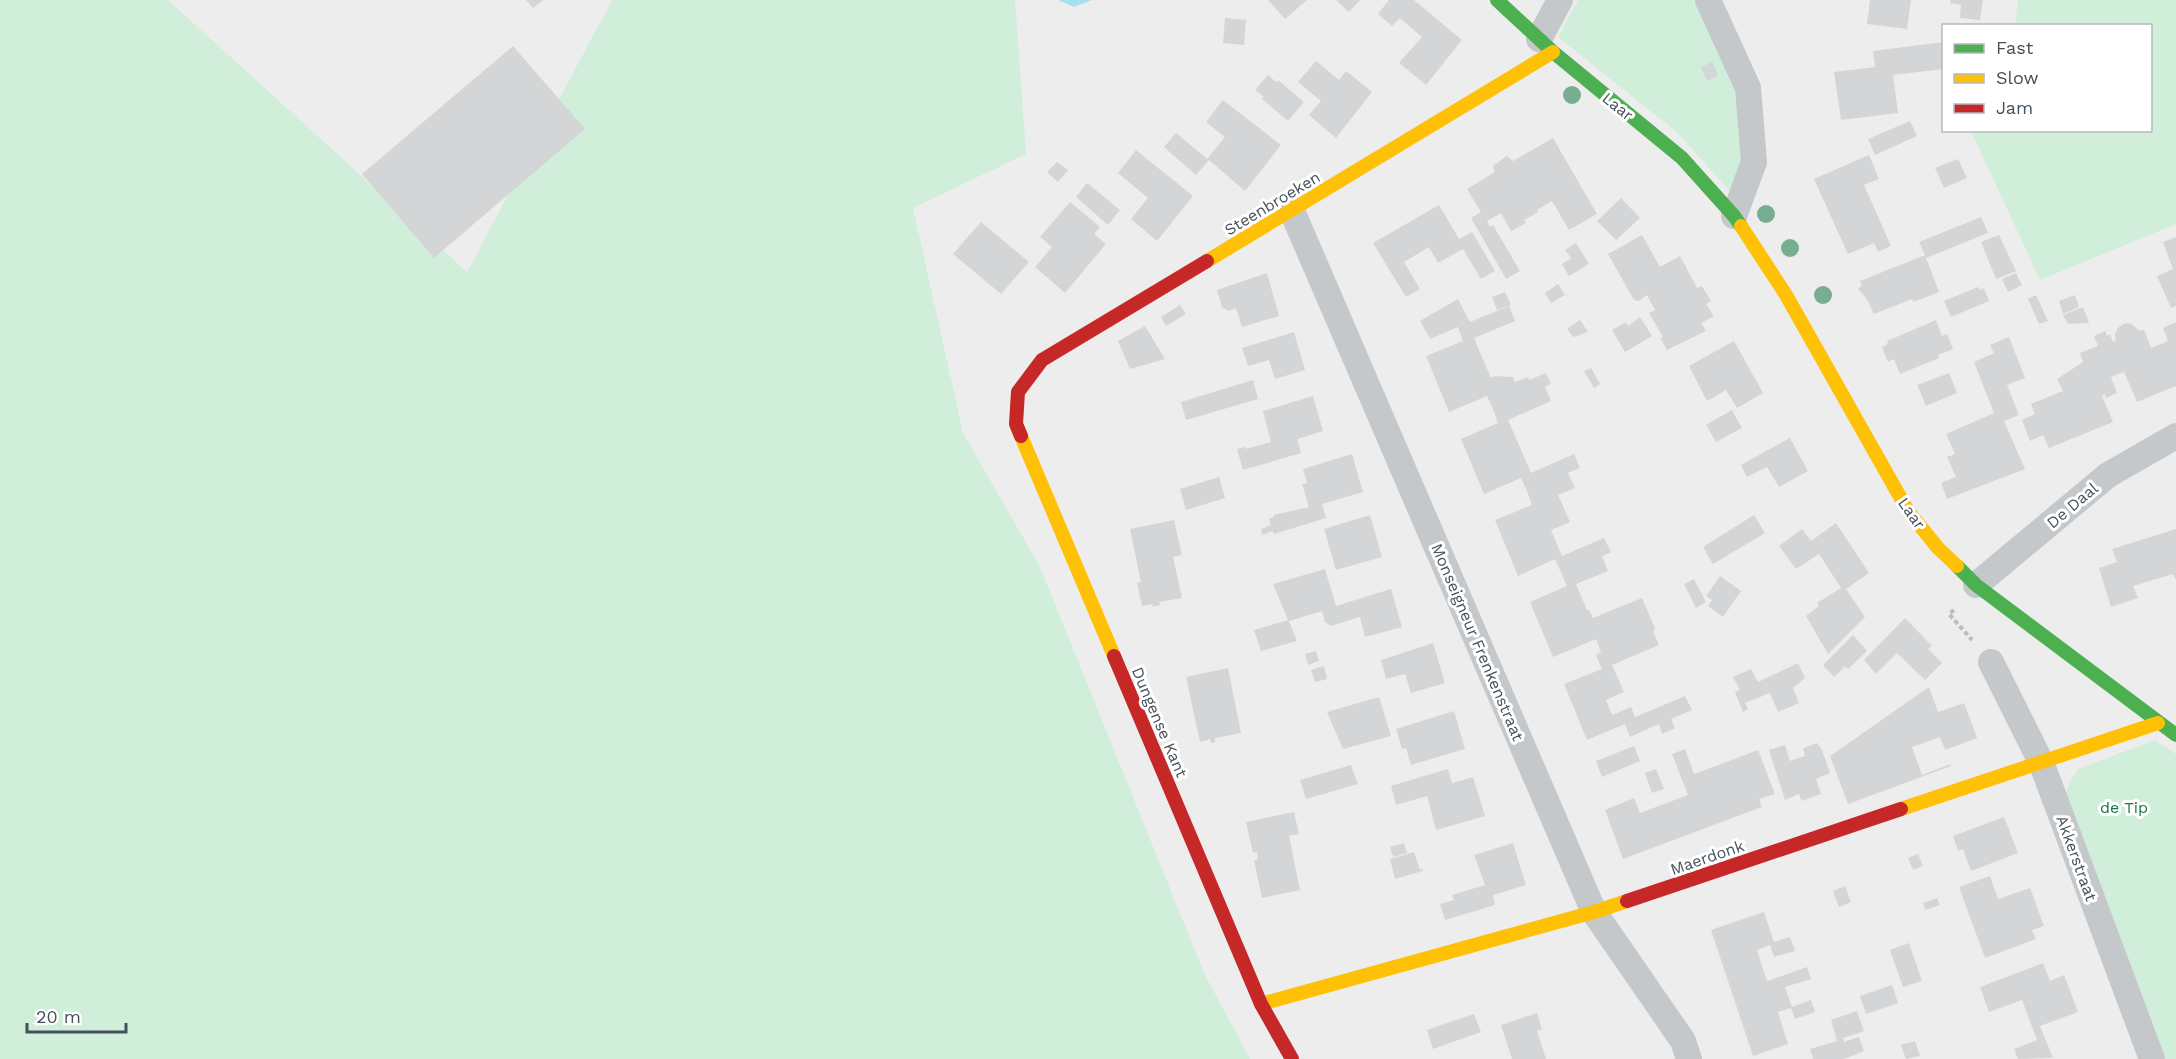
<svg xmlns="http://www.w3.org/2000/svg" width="2176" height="1059" font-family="'Work Sans',sans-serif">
<rect width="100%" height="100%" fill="#eeeded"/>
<path fill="#d1eeda" d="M0 0H168L467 272 612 0H1015L1026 154 913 208 963 433 1040 567 1205 975 1250 1059H0Z
M1578 0H1699L1743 98 1744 159 1733 195 1678 133 1558 37Z
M2018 0H2176V224L2040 280 1971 131 2150 130V26L2015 25Z
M2155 740 2176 754V1059H2163L2065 796 2070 781 2078 769Z"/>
<path fill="#a6e0ec" d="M1058 0H1092L1074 7Z"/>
<path fill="#d4d5d6" d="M526 0H543L533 8Z
M1268 0H1307L1285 19Z
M1336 0H1360L1349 12Z
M1389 0H1414L1462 40 1426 85 1399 63 1422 37 1400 18 1392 26 1378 14Z
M1870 0H1911L1907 29 1867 24Z
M1951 0H1983L1980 20 1960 18 1961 5 1950 3Z
M1225 18 1246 20 1244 45 1223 43Z
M1944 42V69L1893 75 1898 113 1841 120 1834 72 1875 67 1873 51Z
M513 46 585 129 434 258 362 174Z
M1316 61 1339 80 1346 71 1372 92 1336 138 1309 115 1321 101 1298 82Z
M1712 62 1718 75 1707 81 1701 67Z
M1268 75 1276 82 1278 80 1304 102 1288 121 1262 99 1264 97 1255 90Z
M1223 100 1281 145 1245 191 1209 160 1196 175 1164 147 1176 133 1207 159 1225 137 1206 122Z
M1910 121 1917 136 1875 155 1868 139Z
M1553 138 1597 214 1569 230 1552 201 1537 210 1538 212 1524 220 1526 223 1511 231 1501 213 1487 221 1490 227 1493 225 1520 271 1506 279 1471 218 1481 212 1467 189 1495 172 1493 168 1494 165 1507 156 1513 161Z
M1136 150 1193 196 1157 241 1131 219 1148 198 1118 173Z
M1869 155 1879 179 1864 185 1891 246 1878 252 1874 243 1848 254 1814 179Z
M1958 159 1967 178 1944 188 1935 168Z
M1057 162 1068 170 1058 182 1047 172Z
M1087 183 1120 210 1108 225 1076 197Z
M1621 198 1640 218 1616 240 1597 221Z
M1070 202 1100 227 1094 234 1106 244 1065 293 1035 267 1052 247 1040 237Z
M1439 205 1459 239 1472 232 1495 271 1481 279 1463 249 1438 263 1429 247 1404 262 1420 289 1406 297 1373 243Z
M1981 217 1988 233 1926 258 1939 292 1914 302 1912 299 1874 314 1867 299 1858 289 1862 285 1860 281 1925 255 1919 242Z
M981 222 1029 262 1001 294 953 254Z
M1642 235 1660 267 1680 256 1697 288 1702 286 1711 301 1706 304 1714 316 1701 323 1706 331 1667 350 1660 338 1663 337 1649 313 1655 310 1647 295 1639 301 1634 300 1608 254Z
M1999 235 2016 271 1996 279 1981 242Z
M2176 237V306L2171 308 2157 276 2173 269 2163 242Z
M1576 243 1589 264 1569 276 1562 264 1571 258 1565 250Z
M1267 273 1279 316 1242 327 1236 308 1228 311 1222 307 1217 290Z
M2016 273 2022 285 2008 292 2002 279Z
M1558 284 1565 295 1551 303 1545 293Z
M1978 287 1980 290 1984 288 1989 301 1951 317 1944 301Z
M1505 292 1511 305 1497 310 1492 297Z
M2036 295 2048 321 2039 324 2028 299Z
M2075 295 2079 307 2063 314 2059 301Z
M1458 299 1470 322 1509 306 1515 321 1474 338 1491 378 1496 376 1513 377 1515 382 1528 377 1529 380 1546 373 1551 384 1545 387 1551 401 1508 420 1531 473 1574 454 1580 468 1568 473 1575 488 1558 495 1570 522 1551 530 1562 556 1604 538 1611 552 1602 556 1608 571 1576 584 1587 610H1589L1593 618 1642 598 1654 626 1655 631H1653L1659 645 1612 665 1624 692 1606 700 1612 715 1631 707 1635 717 1685 696 1692 710 1671 719 1675 728 1662 734 1659 724 1630 737 1625 724 1587 740 1564 684 1602 669 1596 655 1601 652 1596 639 1553 657 1530 602 1567 586 1555 559 1518 576 1495 520 1532 505 1527 491 1521 478 1484 494 1461 439 1498 423 1493 409 1487 396 1449 412 1426 356 1463 341 1458 327 1430 339 1420 321Z
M1180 305 1186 314 1166 326 1161 317Z
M2083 307 2089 323 2068 324 2063 315Z
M1640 317 1652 336 1625 352 1612 330 1626 322 1628 326Z
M1580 320 1588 332 1573 337 1567 329Z
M1936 320 1942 336 1947 334 1953 349 1938 355 1939 358 1900 374 1894 359 1888 362 1882 347 1888 344 1887 341Z
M2176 322V386L2137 402 2124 372 2111 377 2117 393 2106 398 2105 394 2102 396 2113 422 2049 448 2043 435 2030 441 2022 420 2035 414 2031 404 2063 391 2057 379 2083 362 2080 353 2098 346 2094 336 2105 331 2107 336 2110 334 2113 342 2116 341 2115 334 2118 328 2123 324 2130 323 2140 331 2144 330 2151 348 2168 341 2163 328Z
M1145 326 1165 359 1130 369 1118 341Z
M1294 332 1305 370 1275 379 1269 360 1248 366 1242 348Z
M2009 337 2025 378 2007 385 2019 415 2004 421 2025 469 1947 499 1941 483 1956 477 1947 457 1955 454 1946 434 1994 413 1974 362 1994 353 1990 345Z
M1734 341 1763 393 1737 408 1726 390 1707 401 1689 366Z
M1591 368 1600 384 1594 388 1584 371Z
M1949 373 1957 393 1926 406 1917 385Z
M1253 380 1258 399 1186 420 1181 402Z
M1313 396 1323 431 1297 439 1301 453 1243 470 1237 449 1246 447V449L1271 442 1263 411Z
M1732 410 1742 428 1716 442 1706 425Z
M1790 438 1808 471 1779 487 1767 467 1747 477 1741 465Z
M1352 454 1363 492 1322 504 1326 518 1274 534 1273 531 1262 535 1261 529 1271 525 1269 519 1274 517V515L1309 507 1302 484 1307 483 1303 469Z
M1219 477 1225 498 1186 510 1180 489Z
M1370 515 1382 557 1336 570 1324 529Z
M1754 515 1765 533 1713 564 1703 547Z
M1174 520 1182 555 1173 557 1182 598 1159 602 1160 605 1153 607 1152 604 1142 606 1137 583 1141 582 1130 529Z
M1836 523 1869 573 1846 589 1865 617 1828 654 1806 616 1819 606 1817 603 1841 588 1819 554 1796 569 1779 546 1802 529 1811 541Z
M2176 529V580L2173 574 2133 586 2138 598 2111 607 2099 568 2117 562 2112 549Z
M1325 569 1336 606 1391 589 1402 627 1365 637 1360 617 1331 626 1325 622 1322 611 1289 621 1297 641 1261 651 1254 630 1288 620 1273 584Z
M1720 576 1741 591 1723 617 1708 606 1712 600 1706 596Z
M1694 579 1706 602 1696 608 1684 584Z
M1905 618 1932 646 1928 649 1942 663 1925 680 1897 653 1876 674 1864 660Z
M1853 635 1867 651 1848 669 1845 666 1834 677 1823 665Z
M1433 643 1445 683 1411 693 1405 674 1386 679 1381 660Z
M1316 651 1319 661 1308 665 1305 654Z
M1798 663 1805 678 1793 688 1799 703 1778 712 1770 693 1745 703 1748 709 1743 712 1735 692 1740 690 1733 677 1751 669 1758 682Z
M1324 666 1327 679 1315 682 1311 670Z
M1228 668 1241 733 1215 738V742L1211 743 1210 739 1200 742 1186 677Z
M1929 687 1938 712 1964 703 1977 738 1945 750 1940 737 1912 747 1922 775 1951 764V766L1848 804 1830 756Z
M1379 697 1391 736 1343 749 1327 712Z
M1454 711 1465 749 1411 765 1406 748 1402 749 1396 729Z
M1817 743 1822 750 1830 773 1816 779 1821 794 1802 801 1799 794 1785 800 1769 750 1785 745 1790 761 1805 756 1803 748Z
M1634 746 1640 761 1602 777 1596 761Z
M1685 749 1694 774 1758 750 1775 794 1759 799 1762 807 1623 859 1605 810 1634 798 1640 813 1688 795 1672 754Z
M1351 765 1358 784 1306 799 1300 780Z
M1448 769 1452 783 1473 777 1485 816 1436 830 1427 796 1396 805 1391 786Z
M1656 769 1664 789 1652 793 1645 773Z
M1294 812 1299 834 1289 836 1300 890 1262 898 1254 860 1258 859 1257 852 1253 853 1246 822Z
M2004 817 2018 853 1971 871 1963 849 1958 851 1953 836Z
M1404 843 1407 853 1393 857 1390 847Z
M1513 843 1526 885 1493 895 1495 905 1445 920 1440 904 1454 900 1452 895 1485 885 1474 855Z
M1414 852 1420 870 1422 868 1423 871 1395 879 1390 859Z
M1918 854 1923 866 1913 870 1908 858Z
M1990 876 1998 899 2030 888 2044 926 2032 930 2036 939 1985 958 1959 887Z
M1845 886 1851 902 1839 907 1833 891Z
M1937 898 1940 905 1925 910 1923 903Z
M1764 912 1774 942 1790 937 1795 951 1774 957 1770 945 1757 950 1767 981 1807 967 1811 979 1785 987 1792 1007 1811 1000 1815 1012 1795 1019 1791 1008 1778 1012 1788 1044 1753 1056 1711 930Z
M1909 943 1922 981 1903 987 1890 950Z
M2043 963 2050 981 2064 975 2078 1012 2040 1026 2053 1058 2018 1059 2014 1049 2037 1040 2022 1000 1989 1012 1980 987Z
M1892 985 1898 1003 1866 1014 1860 996Z
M1857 1011 1864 1031 1843 1038 1844 1042 1859 1037 1864 1051 1844 1059H1813L1810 1049 1837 1041 1831 1020Z
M1537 1013 1542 1029 1537 1031 1546 1059H1512L1501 1025Z
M1474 1014 1481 1032 1433 1049 1427 1030Z
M1915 1041 1920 1056 1906 1059 1901 1045Z"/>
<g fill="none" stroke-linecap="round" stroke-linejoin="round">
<path stroke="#b4c0bc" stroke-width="4" stroke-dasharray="4.5 3" stroke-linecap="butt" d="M1954 610 1949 614 1972 640"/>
<path stroke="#c5c8ca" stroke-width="26" d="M1708 0 1748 88 1754 162 1734 216
M1539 39 1560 0
M1292 211 1594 912 1683 1041 1689 1059
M1976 585 2108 475 2176 436
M1991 662 2041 762 2152 1059"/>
<path stroke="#4caf50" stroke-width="14" d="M1497 0 1553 52 1682 158 1734 216 1741 226
M1957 566 1976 585 2176 735"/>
<path stroke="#ffc107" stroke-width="14" d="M1741 226 1786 295 1908 511 1938 548 1957 566
M1207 261 1553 52
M1021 436 1114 656
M1901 809 2158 723
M1261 1004 1594 912 1627 901"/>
<path stroke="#c62828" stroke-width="14" d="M1021 436 1016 424 1018 392 1042 360 1207 261
M1114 656 1261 1004 1292 1059
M1627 901 1901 809"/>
</g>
<g fill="#78ae90">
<circle cx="1572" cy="95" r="9"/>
<circle cx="1766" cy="214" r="9"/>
<circle cx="1790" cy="248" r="9"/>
<circle cx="1823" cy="295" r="9"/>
</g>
<g text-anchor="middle" stroke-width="6" stroke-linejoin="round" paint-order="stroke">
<g font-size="16" fill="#45515a" stroke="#fff">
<text transform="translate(1618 106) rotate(39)" y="6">Laar</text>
<text transform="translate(1272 203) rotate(-31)" y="6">Steenbroeken</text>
<text transform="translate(2072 505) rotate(-40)" y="6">De Daal</text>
<text transform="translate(1912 513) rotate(55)" y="6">Laar</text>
<text transform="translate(1478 642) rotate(67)" y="6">Monseigneur Frenkenstraat</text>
<text transform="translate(1160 722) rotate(67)" y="6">Dungense Kant</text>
<text transform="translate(1707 857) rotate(-19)" y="6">Maerdonk</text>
<text transform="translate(2077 858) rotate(70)" y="6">Akkerstraat</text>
</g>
<g font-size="16" fill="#177a43" stroke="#fff">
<text x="2124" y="813">de Tip</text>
</g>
</g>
<rect x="1942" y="24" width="210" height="108" fill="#ffffff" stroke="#b5b9bd" stroke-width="1.5"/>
<rect x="1954" y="44" width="30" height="9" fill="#4caf50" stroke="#b5b9bd" stroke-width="1.5"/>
<text x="1996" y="54" font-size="18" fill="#45515a">Fast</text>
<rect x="1954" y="74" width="30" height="9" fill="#ffc107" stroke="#b5b9bd" stroke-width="1.5"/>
<text x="1996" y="84" font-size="18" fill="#45515a">Slow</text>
<rect x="1954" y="104" width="30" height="9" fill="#c62828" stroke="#b5b9bd" stroke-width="1.5"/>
<text x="1996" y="114" font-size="18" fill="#45515a">Jam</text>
<path d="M27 1023v9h99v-9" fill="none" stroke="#45515a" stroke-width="3"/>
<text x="36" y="1023" font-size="18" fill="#45515a" stroke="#ffffff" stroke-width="4.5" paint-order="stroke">20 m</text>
</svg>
